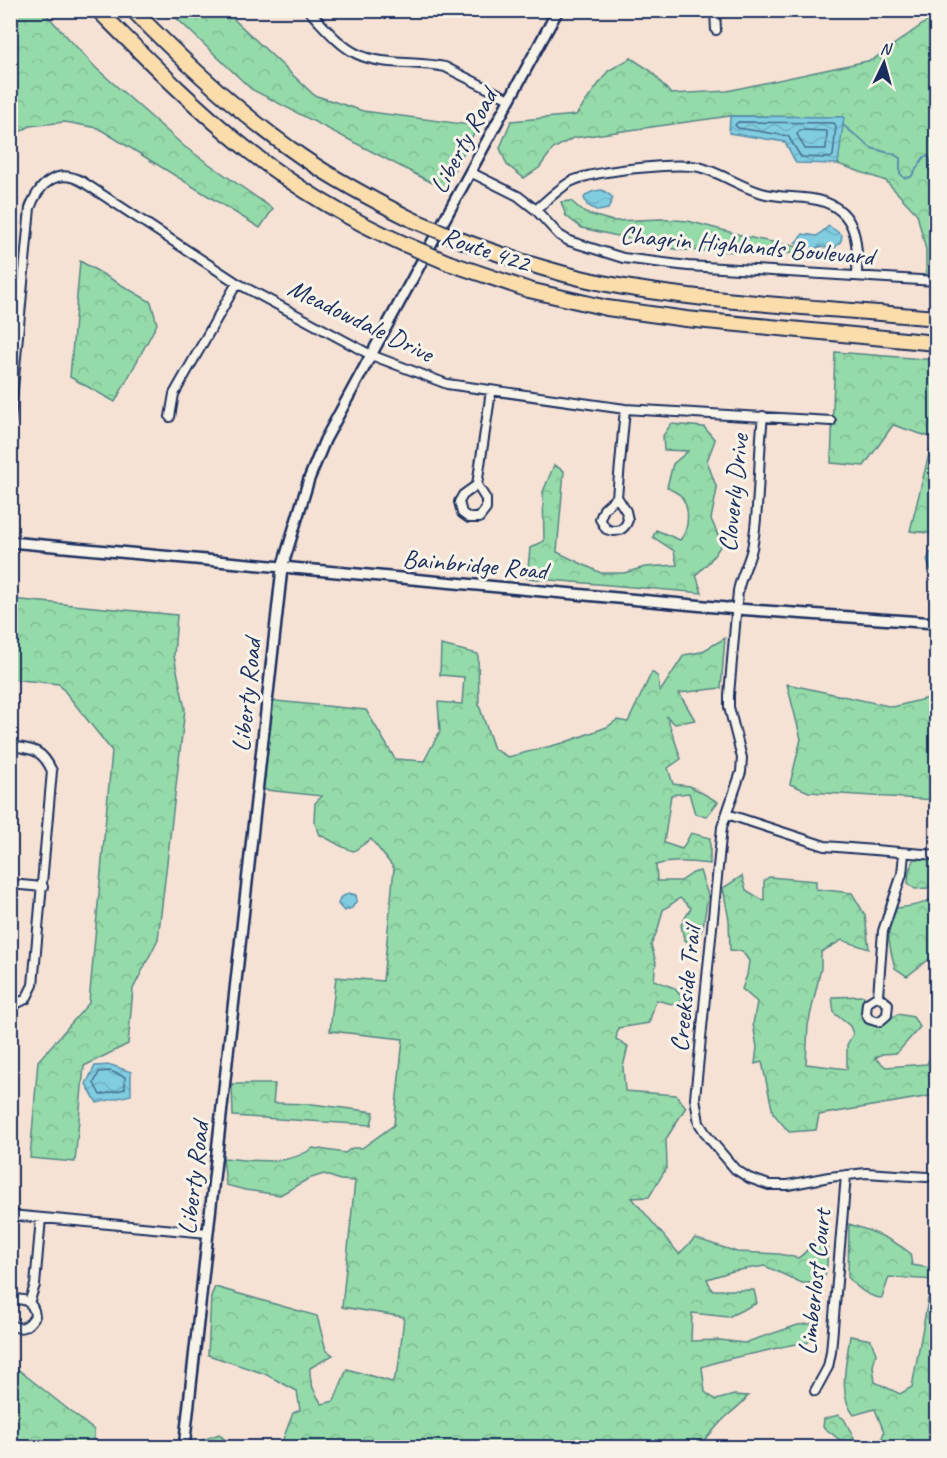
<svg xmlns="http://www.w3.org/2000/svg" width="947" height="1458" font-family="Caveat,sans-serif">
<defs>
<pattern id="forest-crowns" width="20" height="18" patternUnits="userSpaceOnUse" patternTransform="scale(1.5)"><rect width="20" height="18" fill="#94dba9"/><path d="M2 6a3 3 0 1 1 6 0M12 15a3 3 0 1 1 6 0" fill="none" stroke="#7fbc94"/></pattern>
<pattern id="water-waves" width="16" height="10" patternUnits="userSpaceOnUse" patternTransform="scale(1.5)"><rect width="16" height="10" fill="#81cde0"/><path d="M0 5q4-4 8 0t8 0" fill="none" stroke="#6fb0c3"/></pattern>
</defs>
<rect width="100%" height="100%" fill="#f5e2d4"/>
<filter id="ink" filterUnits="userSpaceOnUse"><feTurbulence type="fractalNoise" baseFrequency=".0167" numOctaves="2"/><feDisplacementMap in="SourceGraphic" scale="12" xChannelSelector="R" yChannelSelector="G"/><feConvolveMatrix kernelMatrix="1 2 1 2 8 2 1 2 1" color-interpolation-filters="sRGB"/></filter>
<g filter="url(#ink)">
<path fill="url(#forest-crowns)" stroke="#588584" stroke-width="1.5" d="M11 10 43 11 96 68 185 147 273 209 260 228 98 128 65 122 30 126 11 137Z
M169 11H225L314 95 363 111 478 126 444 189 251 89Z
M936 15V281L926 280V250L917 214 886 181 838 164 843 117 730 116 573 138 553 149 539 168 524 178 507 165 500 148 511 121 576 115 608 71 631 58 651 71 671 94 727 91 872 60Z
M571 201 585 213 613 221 661 219 688 221 756 239 826 252 814 254 679 250 582 228 566 216 561 202Z
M80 261 151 302 157 324 115 402 70 377Z
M835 352 936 360V534L910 531 933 438 893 425 864 466 831 463Z
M671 424 704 427 715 440 707 461 717 489 711 519 722 544 710 561 696 575 702 593 527 578 530 548 544 541 543 492 554 465 564 471 557 552 601 573H624L645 567 677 565 674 551 653 537 656 530 680 540C690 529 690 506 680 495 676 492 671 490 667 487L673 464 688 451 664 450 663 436Z
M11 599 177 615 174 656 185 709 158 939 133 989 128 1044 84 1066 75 1162 30 1158 38 1061 89 1003 112 751 59 684 11 679Z
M725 638 721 688 679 693 695 720 675 724 667 717 681 759 668 768 673 784 690 786 718 802 707 816 695 814 689 793 671 795 664 843 682 849 691 833 710 838V864C691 862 674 860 656 865L657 881H681L693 873 700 871 708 895 703 927 694 948 684 939 681 925 691 908 680 898 663 910 658 929 651 945 656 962 654 980 674 988 683 998 676 1005 656 1000 649 1023 618 1028 616 1039 628 1046 623 1067 625 1091 676 1095 686 1107 666 1139 667 1167 649 1197 632 1198 679 1254 695 1238 737 1252 779 1254 798 1258C810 1251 810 1242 821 1234L828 1241 827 1265 825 1276 816 1283H802L765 1266 733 1271 707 1279 712 1290H754L757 1303 728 1317 692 1313 691 1341 720 1340 744 1343 798 1325 817 1323V1334L807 1343C788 1344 779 1348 761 1352 741 1356 722 1359 702 1367L705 1392 716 1400 734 1395 748 1396C742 1404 735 1409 727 1416 716 1426 708 1438 696 1448L280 1447 293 1413 300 1410 297 1391 265 1374 208 1355 211 1296 215 1287 317 1316 326 1350 333 1355 310 1368C309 1382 314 1392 322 1404L334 1401 347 1369 392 1382 398 1370 404 1317 342 1307 355 1181 340 1180 324 1174 308 1179 280 1195 245 1190 226 1185 223 1158C252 1160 287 1167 313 1148L345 1153 352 1148H362L394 1125 403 1039 330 1031 336 977 383 981 394 868 371 839 354 851C341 848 332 840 320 835L314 821 315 803 322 796 257 789 266 700 366 710 395 759 424 761 440 731 438 702 462 704 464 677 440 675 441 645 478 654 479 705 494 749 508 757 563 743 607 727 617 720 628 722 652 672 658 677 660 692 684 655 701 652Z
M787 684 893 707 936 696V800L809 792 790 784 801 739Z
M915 858 936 860V881L928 888 915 889 908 883 909 871Z
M742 876 746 890 764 901V881L769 877 816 881V889L852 893 865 915 869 949 842 940 821 952V968L808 1025 806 1064 847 1069V1045L853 1034 850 1026 834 1013 832 997 864 996V1021L880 1024 898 1014 913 1017 920 1027 897 1053 882 1054 875 1058 886 1067 927 1064 936 1042V1095L819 1115 816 1130 789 1132 773 1113 762 1062 755 1064 757 1047 753 1024 757 1002 742 989 747 975 749 961 742 951 730 950 729 920 723 888Z
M936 893V954L907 976 895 968C889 943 884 932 896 908 909 906 928 906 936 893Z
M232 1084H275L273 1103 312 1104 374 1112 371 1125 233 1116Z
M849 1224C871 1231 891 1238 910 1253L912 1265 936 1269V1280L889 1277 882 1298C868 1297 857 1288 848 1277Z
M936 1284V1447H879L884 1432 875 1409 854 1415C837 1395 847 1360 850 1336L871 1340 876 1354 873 1366 875 1382 900 1394 912 1387 930 1289Z
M10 1363 94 1430V1442L101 1447H11Z
M838 1415 844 1419 859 1447H843L840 1440 823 1427 824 1419Z
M219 1434 232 1447H196L197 1442Z"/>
<path fill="url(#water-waves)" stroke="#588eac" stroke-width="1.5" d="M730 116 844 117 838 164 796 163 785 142 729 133Z
M602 190 610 195 613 198 608 209 598 211 587 205 584 198C587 192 595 191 602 190Z
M829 226 842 235 841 241 834 249 820 247 808 250 795 243 803 234 817 236Z
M936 550V574L930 569 927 560 930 553Z
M349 893 356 895 357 900 352 908 344 911 338 904 340 898Z
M111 1065 131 1072V1095L97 1103 86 1084 95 1066Z"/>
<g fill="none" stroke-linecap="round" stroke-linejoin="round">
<path stroke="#446e92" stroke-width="1.5" d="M738 122 834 123 836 126 833 156 830 158 801 157 788 136 738 128 735 125Z
M800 130 827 131 826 149H805L797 134Z
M110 1071 125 1077V1089L100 1095 94 1083 99 1072Z"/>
<path stroke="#588eac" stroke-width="2" d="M843 125 871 148 893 154 900 158V173L904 178 911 177 924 157 928 156 936 175"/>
<g stroke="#1b2f5e" stroke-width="12">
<path id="minor" d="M308 10C323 25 338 45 357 54 382 66 418 61 445 67L509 99
M715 10 716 30
M470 172 518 196 536 210 559 235 569 241 623 258 688 266 936 281
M536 210C547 200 559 188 572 181 594 171 675 162 699 167 722 173 740 187 762 193 779 198 796 196 812 199 857 206 858 240 857 276
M763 416C758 458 760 501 753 543 751 560 741 574 738 591L729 695V707L742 758 741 772 722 827 695 1098 699 1123 708 1137 735 1169 749 1178 769 1185H788L829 1177 866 1173 927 1177
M170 417 174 394 237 283
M10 421 30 208C39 184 57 167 83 182L237 283 371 355 447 384 625 409 831 421
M477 485 486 499V509L479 518H469L462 513 459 502 463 495 477 485 491 391
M617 497 626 511 628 520C624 531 616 533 606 529L600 519 604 509 617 497 625 409
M10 746C33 749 42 749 52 771L33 985 26 999 10 1007
M727 814 825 846 936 855
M10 884 43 887
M878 996 867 1003 866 1013 869 1019 879 1022 887 1015 888 1004 878 996 883 931 902 874 904 853
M10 1215 208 1233
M10 1303C22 1295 34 1302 35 1316 29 1326 21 1332 10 1324
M29 1303 35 1285 41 1218
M815 1391 828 1367 831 1352 846 1175"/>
</g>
<g stroke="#1b2f5e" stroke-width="14">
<path id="tertiary" d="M10 542 737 609 936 623
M184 1448 282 568 309 479 325 440 558 10"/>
</g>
<g stroke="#1b2f5e" stroke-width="18">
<path id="motorway" d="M98 10C147 59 195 108 249 151 295 187 348 219 402 243
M133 10C184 62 242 116 302 157 337 181 375 201 413 220
M463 241C515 260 569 278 624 287 727 304 833 308 936 318
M449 263 529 290 607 308 686 319 936 343"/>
</g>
<use href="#minor" stroke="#f7f3e8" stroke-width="8"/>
<use href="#tertiary" stroke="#f7f3e8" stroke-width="9"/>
<use href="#motorway" stroke="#faddab" stroke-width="14"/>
<g stroke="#1b2f5e" stroke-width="18" stroke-linecap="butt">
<path id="motorway-bridge" d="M413 220 463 241
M402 243 449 263"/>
</g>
<use href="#motorway-bridge" stroke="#faddab" stroke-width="14"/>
</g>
</g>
<g text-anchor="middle" stroke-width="6" stroke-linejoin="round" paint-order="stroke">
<g font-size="26" fill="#1b2f5e" stroke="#f7f3e8">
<text transform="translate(463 141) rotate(-62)" y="9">Liberty Road</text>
<text transform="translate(747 245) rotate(5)" y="9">Chagrin Highlands Boulevard</text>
<text transform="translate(486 249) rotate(19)" y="9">Route 422</text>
<text transform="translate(361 320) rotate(26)" y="9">Meadowdale Drive</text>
<text transform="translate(733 493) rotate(-84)" y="9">Cloverly Drive</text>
<text transform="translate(475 564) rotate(5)" y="9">Bainbridge Road</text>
<text transform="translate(246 695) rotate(-84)" y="9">Liberty Road</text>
<text transform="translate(685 989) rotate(-84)" y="9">Creekside Trail</text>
<text transform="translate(193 1178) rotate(-83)" y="9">Liberty Road</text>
<text transform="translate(814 1282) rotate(-84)" y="9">Limberlost Court</text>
</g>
</g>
<rect width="947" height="1458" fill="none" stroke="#f7f3e8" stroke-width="36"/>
<rect x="18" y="18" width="911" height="1422" fill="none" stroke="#1b2f5e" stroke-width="2" filter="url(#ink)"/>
<g transform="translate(884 63) rotate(5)" stroke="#f7f3e8" stroke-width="4.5" paint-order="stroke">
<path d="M0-4.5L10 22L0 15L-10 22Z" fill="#1b2f5e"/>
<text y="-9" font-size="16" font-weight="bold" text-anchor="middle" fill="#1b2f5e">N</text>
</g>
</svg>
